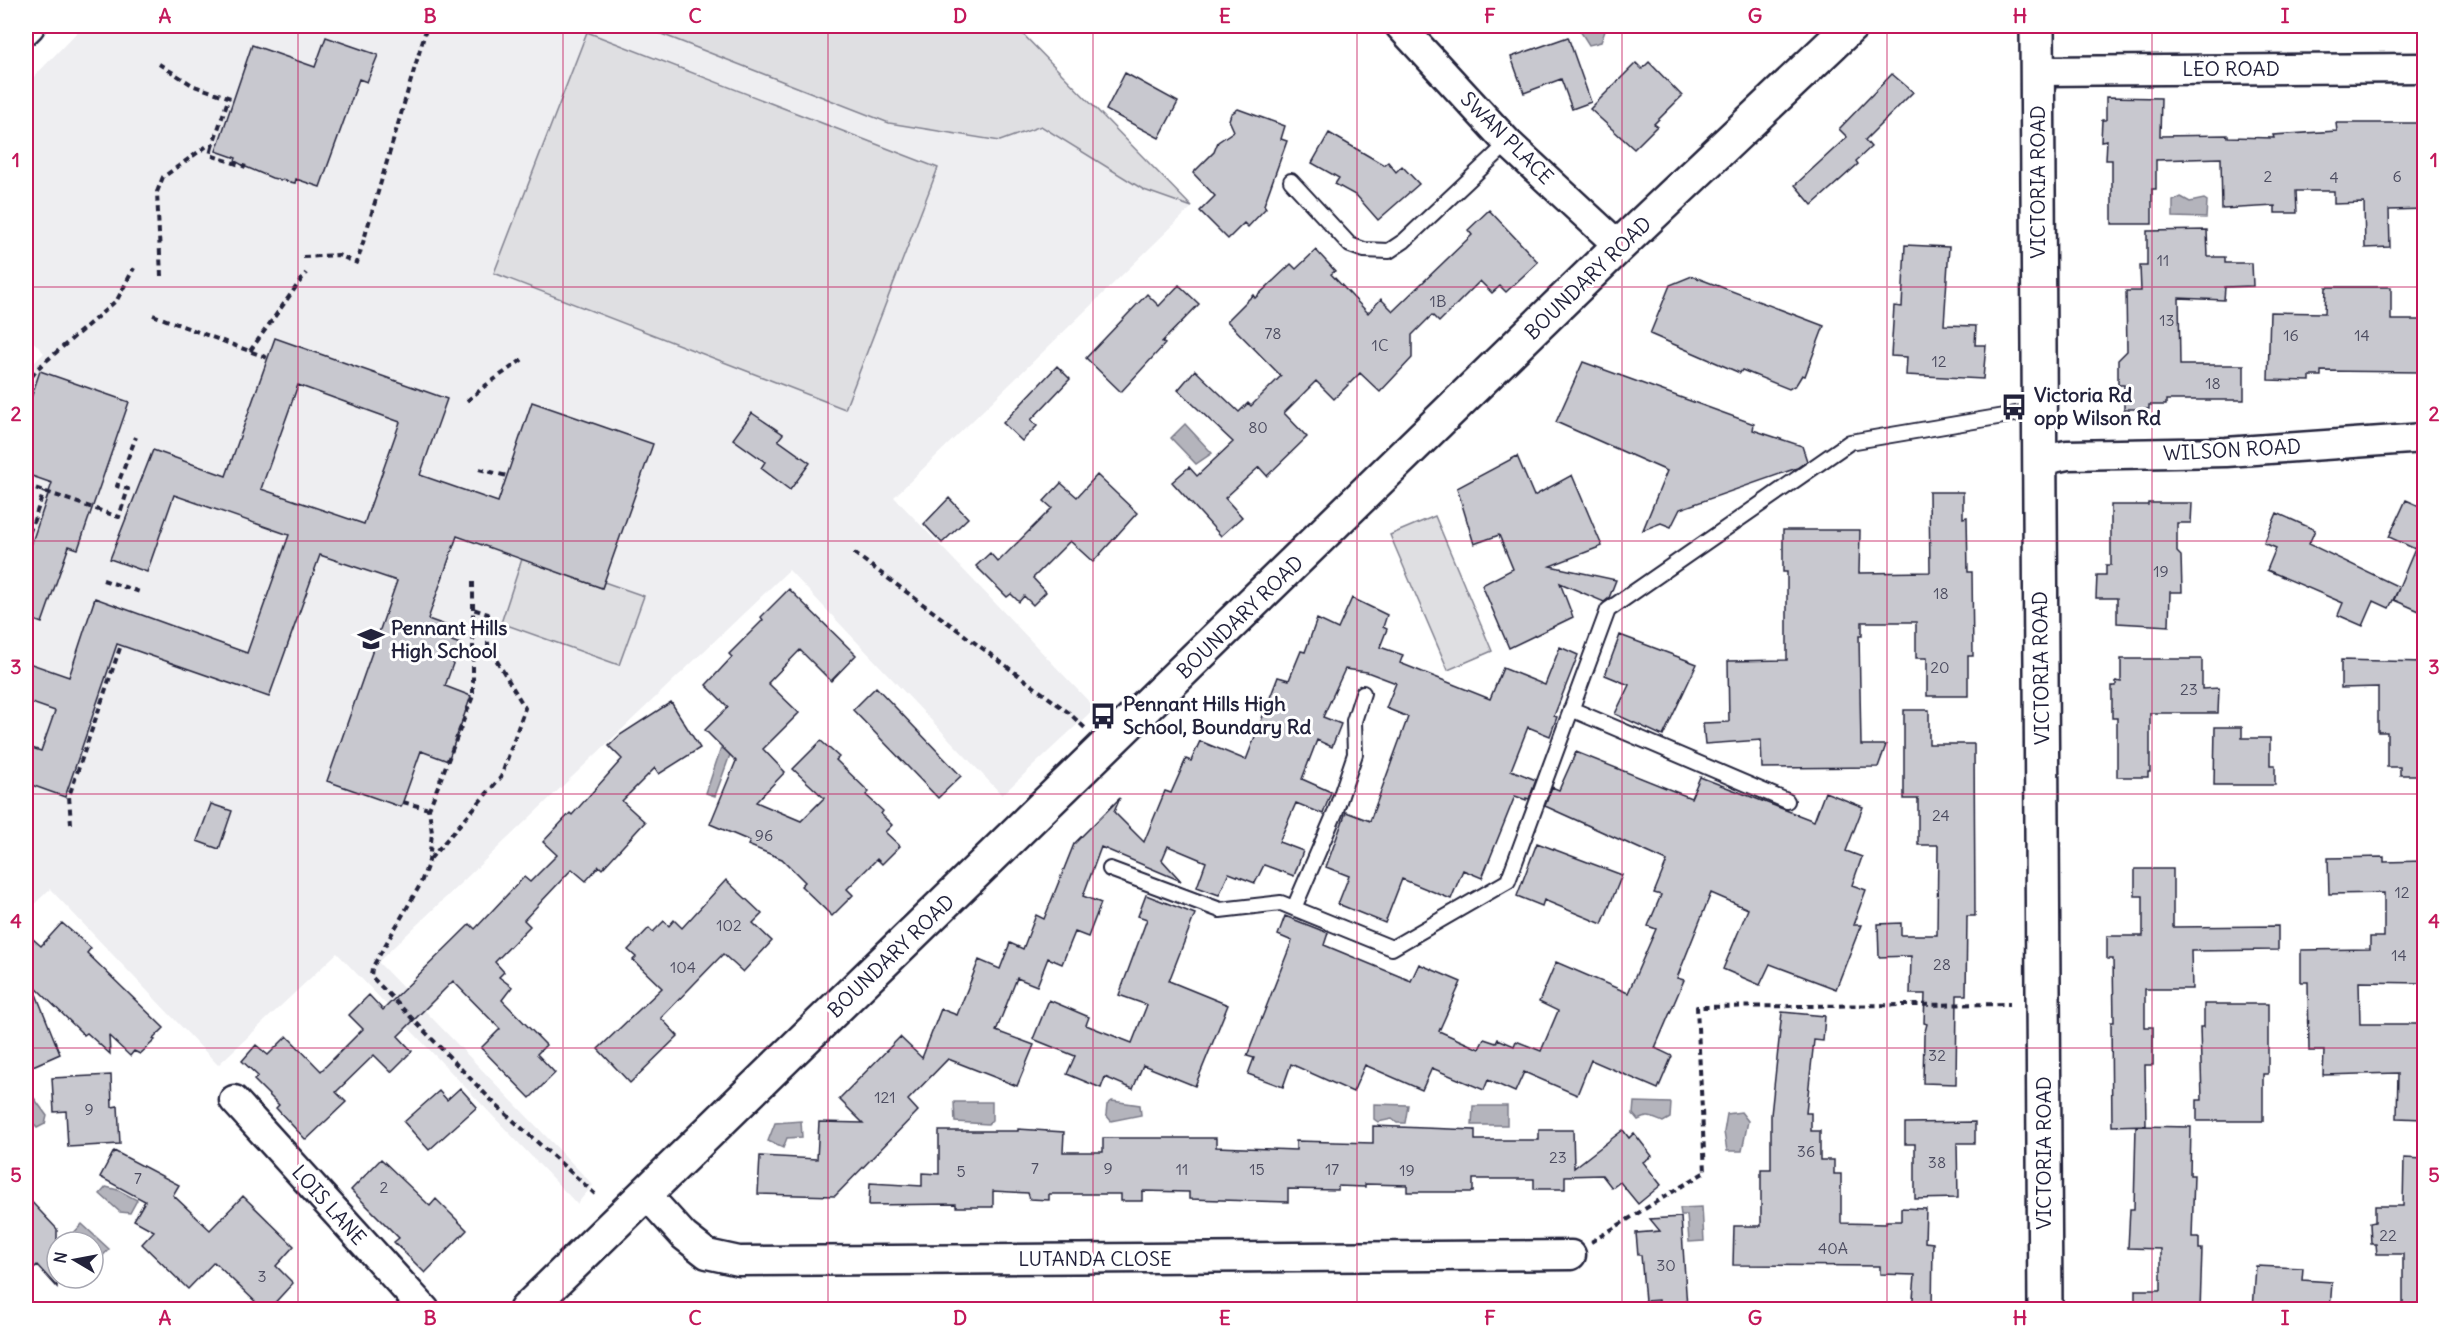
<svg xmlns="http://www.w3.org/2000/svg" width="2450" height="1335" font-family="Delius,sans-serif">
<rect width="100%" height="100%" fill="#fff"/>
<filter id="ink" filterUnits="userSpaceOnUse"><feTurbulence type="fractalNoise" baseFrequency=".0167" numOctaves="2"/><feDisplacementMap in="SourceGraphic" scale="12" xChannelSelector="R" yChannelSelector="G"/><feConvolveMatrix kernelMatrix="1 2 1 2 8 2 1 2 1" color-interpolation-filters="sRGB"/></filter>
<g filter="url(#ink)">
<path fill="#eeeef1" d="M83 26H1015L1192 207 894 497 1095 708 1002 795 789 570 378 962 593 1185 577 1204 337 953 218 1065 50 889 26 912V371L44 353 26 334V85Z"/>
<path fill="#dfdfe2" stroke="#80808e" stroke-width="1.5" d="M641 26H1015L1192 207 1144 190 1041 126 1000 141 889 123Z
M587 32 938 168 845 409 494 273Z
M1435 516 1492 651 1448 670 1390 535Z
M522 559 602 588 604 582 644 596 619 665 501 623Z"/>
<path fill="#b4b4bc" stroke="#7a7a88" stroke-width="1.5" d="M1577 26H1604L1605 31 1601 42 1589 45Z
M2181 197 2190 202 2204 199 2207 201 2206 218 2173 217V201Z
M1185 424 1212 453 1196 464 1171 438Z
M721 748 731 752 715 796 706 793Z
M26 1097 34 1098 47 1116 45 1124 37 1128 26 1115Z
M1112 1101 1140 1105 1141 1115 1111 1121 1106 1115 1107 1105Z
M992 1102V1120L988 1124 955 1122 954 1102Z
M1634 1102 1671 1103 1670 1118 1663 1122C1652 1118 1649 1114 1638 1120L1633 1114Z
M1374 1104 1408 1105 1405 1123H1397L1392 1119 1378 1122 1374 1119Z
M1473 1106H1507V1125H1472Z
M1741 1112 1748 1121 1742 1151H1727L1724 1132 1727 1114Z
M801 1121 802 1137 787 1138 783 1148 768 1141 775 1123Z
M106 1187 118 1190 137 1200 130 1213 120 1212 100 1194Z
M1702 1207 1704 1241 1689 1242 1687 1215H1681L1680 1208Z
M82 1224 109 1249 97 1262 93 1258V1242H75L70 1237Z"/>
<path fill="#c8c8cf" stroke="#22223b" stroke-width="1.5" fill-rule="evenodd" d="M326 37 378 55 367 82 359 79 320 187 296 179 295 183 272 178 246 167 235 161 236 158 216 151 252 45 315 67Z
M1568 37 1591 102 1572 109 1561 79 1524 93 1511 57Z
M1649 62 1682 96 1654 124 1657 126 1634 149 1590 109 1636 63 1642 69Z
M1125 73 1178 102 1159 138 1106 110Z
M1892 74 1913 92 1865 140 1871 147 1856 161 1858 164 1812 205 1795 185 1847 137 1839 129Z
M2106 97 2161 98 2160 136 2228 135V137L2274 138 2273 135 2337 131 2336 123H2422L2424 209 2389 210 2390 247 2365 248 2364 203 2334 204V191H2296L2297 213H2275V206L2222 209 2221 158 2156 160V189H2152V224H2112V160H2106L2107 140 2101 141 2102 120H2106Z
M1238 109 1285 126 1281 139 1287 141 1264 205 1266 208 1248 227 1244 223 1228 239 1200 211 1215 196 1193 173 1214 152 1218 142 1234 131 1229 120 1231 114Z
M1329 133 1384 165 1388 162 1396 172 1402 166 1419 184 1378 220 1357 196 1335 184 1339 178 1312 163Z
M1489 210 1538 262 1506 292 1500 286 1492 293 1480 281 1439 322 1432 315 1412 335V358L1380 392 1360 373 1334 399 1316 381 1284 413 1307 437 1267 476 1259 467 1225 498 1242 517 1221 536 1172 482 1189 467 1197 476 1233 442 1178 390 1195 370 1239 412 1248 403 1251 406 1281 376 1227 321 1253 295 1255 298 1291 264 1296 269 1316 250 1335 271 1331 274 1368 313 1381 299 1393 311 1472 235 1468 230Z
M2207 230 2208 257H2225V263H2252L2253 286 2225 287 2224 300 2179 298 2180 365H2244V400H2166V405H2149V409H2124V385H2118V360L2127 351 2126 291H2141L2140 266H2147V231Z
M1905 245 1949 247 1944 325 1976 326 1975 345H1986L1983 379 1906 375 1907 357 1891 356 1894 306 1902 307Z
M1692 276 1824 326 1805 376 1802 375 1796 385 1789 389 1742 370 1740 373 1650 334 1670 285Z
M1179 285 1199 304 1162 342 1165 344 1121 392 1086 358 1147 294 1159 306Z
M2326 287H2391V320H2424V368H2422V372L2321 371V376H2310V381L2268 380 2270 312 2325 313Z
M275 338 447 399 420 475 498 502 532 402 653 444 602 588 457 536 428 619 456 629 452 641 460 644 445 686 471 696 448 761 421 751 401 807 327 781 397 581 320 555 269 697 117 644 65 797 26 783V746L41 751 55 711 26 701V662L69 677 95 598 247 653 289 535 174 495 147 572 110 559 153 450 226 476ZM298 385 400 422 364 524 261 489Z
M1583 362 1754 424 1753 430 1802 446 1807 461 1797 468 1680 509 1671 527 1661 523 1643 530 1667 471 1556 422Z
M1057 366 1070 379 1031 420 1037 426 1022 441 1003 423Z
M40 371 129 402 78 549 69 546 42 623 26 617V560L52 483 26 474V413Z
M752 413 783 434 778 440 810 463 790 490 761 468 765 462 733 439Z
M1517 456 1534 496 1572 475 1602 546 1550 566 1616 580 1609 598 1604 602 1560 583 1573 617 1509 648 1482 585 1513 569 1499 535 1474 544 1457 488Z
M1097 475 1137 513 1093 562 1070 541 1033 578 1046 592 1033 605 1024 596 1019 602 1011 594 1007 597 976 566 990 553 998 562 1052 508 1044 501 1061 483 1077 497Z
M1929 492H1963V518L1967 517 1968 572H1972L1973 656H1968V696H1927V658H1916V622H1862V636H1859L1861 745H1886L1878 767 1762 768 1761 740 1705 744 1703 723 1729 722 1728 661 1787 660V572H1783V530H1860L1859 573 1930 572Z
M949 498 968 518 942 543 924 524Z
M2406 500 2424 508V613L2394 600 2399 588 2389 608 2374 601 2363 626 2338 615 2343 603 2267 570 2276 548 2264 543 2277 513 2315 530 2309 544 2399 587 2415 549 2389 537Z
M2148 503H2192L2191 523H2177V552L2181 556 2182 592H2170L2169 626 2117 623V598H2096L2097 575H2106V565H2111V505H2148Z
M789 589 856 655 831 681 800 650 768 683 799 713 763 749 785 772 756 802 801 821 824 798 793 769 821 741 839 757 836 760 869 792 866 795 883 811 881 814 892 825 885 832 900 846 882 864 877 859 847 889 853 895 832 916 801 886 805 882 782 859 748 845 750 841 710 824 736 761 705 730 728 707 706 685 732 657 729 654 763 620 761 617Z
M1352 598 1387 615 1383 627 1387 629 1380 647 1403 655 1400 663 1490 699 1503 668 1545 685 1560 647 1578 655 1554 716 1557 717 1550 736 1528 727 1511 770 1536 780 1529 799 1526 798V800L1515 796 1482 878 1463 870 1451 899 1402 879 1385 923 1338 904 1349 876 1326 867 1346 812 1370 821 1408 717 1386 708 1396 683 1367 672 1345 669 1323 717 1341 724 1332 747 1317 740 1302 779 1331 792 1323 814 1296 803 1279 842 1303 851 1294 876 1264 865 1255 883 1229 873 1219 895 1197 887 1206 862 1168 846 1162 860 1181 881 1101 847 1083 896 1101 903 1088 937 1075 932 1062 964 1048 958 1037 986 1017 978 996 1031 1034 1045 1017 1086 948 1059 908 1100 918 1111 835 1196 758 1194 760 1156 817 1159 819 1122 863 1123 839 1099 900 1037 922 1058 941 1009 957 1015 979 960 1000 969 1010 943 1023 949 1036 915 1044 919 1074 844 1120 798 1114 812 1144 842 1165 791 1171 793 1186 759 1191 761 1200 741 1246 760 1278 677 1289 680 1301 651 1305 652 1317 619 1338 629Z
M1620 635 1697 664 1663 736 1615 714 1629 685 1605 675Z
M2121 659H2202V689L2219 688 2218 713H2150V772H2148V777H2117V718H2112V686H2116V681L2121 682Z
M2341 660 2424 662V775H2400V767H2387V732H2378V687L2341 688Z
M876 687 961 776 938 798 853 710Z
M671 702 700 748 659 774 655 768 622 801 645 822 602 869 599 866 586 881 572 869 524 920 530 926 495 962 504 972 499 977 512 987 502 1000 546 1045 537 1054 555 1073 530 1098 481 1048 500 1029 453 981 398 1036 412 1051 391 1072 374 1055 336 1092 346 1102 306 1140 276 1108 279 1105 254 1080 258 1076 242 1061 256 1045 268 1055 287 1036 321 1071 363 1029 349 1015 369 995 383 1010 470 924 475 929 524 877 530 882 557 855 543 842 570 813 572 815 622 759 609 746 620 735Z
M1904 710H1929V744H1974L1975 916H1967L1966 995H1957L1956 1084 1923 1083 1924 1035 1927 1024 1924 1023 1925 994H1910L1911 956 1879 957 1878 924 1901 923V935H1937L1938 845H1918V799H1904Z
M2215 727H2242V738H2270V765H2275V785H2214Z
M1576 752 1691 798 1700 777 1814 821 1825 792 1863 807 1846 851 1862 857 1852 885 1866 890 1853 925H1861L1836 989 1770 964 1760 985 1723 969 1748 909 1711 893 1677 978 1684 980 1655 1048 1672 1056 1658 1089 1591 1060 1577 1095 1524 1072 1515 1092 1488 1080 1484 1090 1432 1068 1422 1090 1365 1065 1353 1092 1291 1064 1283 1087 1248 1074 1254 1058 1247 1056 1292 941 1278 935 1285 916 1328 933 1324 945 1411 981 1419 964 1461 982 1439 1031 1479 1049 1484 1039 1496 1043 1498 1039 1514 1046 1516 1041 1541 1051 1558 1011 1539 1002 1556 962 1628 993 1656 929 1648 926 1661 895 1654 893 1667 861 1545 806 1552 787 1559 790Z
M211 804 232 811 219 849 197 841Z
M1537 843 1622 875 1602 924 1544 900 1542 906 1517 896Z
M2384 857V862L2424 861V983L2359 982 2360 1024H2424V1119L2397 1118 2398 1073 2323 1075 2324 1051H2309L2308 982H2301V950L2370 949V937H2384V893L2329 894 2328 858Z
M2135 869H2173V927L2278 926V950L2191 951 2192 989H2145V1027H2153V1065H2145L2146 1125 2112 1126 2111 1022H2114L2113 959H2107V936H2143V896H2135Z
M726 880 762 914 753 923 772 941 743 972 723 954 661 1018 678 1036 630 1083 598 1049 662 988 633 960 636 957 628 950 649 928 653 932 664 921 669 926 674 920 682 928Z
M1146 895 1195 914 1169 981 1228 1005 1195 1086 1143 1065 1133 1089 1105 1077 1101 1088 1067 1074 1075 1056 1033 1039 1049 1000 1089 1017 1086 1025 1132 1043 1147 1005 1119 995 1147 919 1138 916Z
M62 923 91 948 87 953 164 1028 153 1039 155 1040 140 1054 134 1051 130 1056 109 1036 110 1054 87 1033 84 1035 32 984 60 1054 26 1069V933L41 946Z
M2204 1004H2268V1074H2263V1121H2197V1100H2202L2200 1027H2204Z
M1782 1012 1825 1016 1823 1041 1814 1040 1806 1113H1811V1131H1820V1160H1834V1174H1841V1223L1886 1224V1221H1901V1208L1926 1209 1925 1242 1933 1243 1932 1310H1912L1915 1275 1880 1274V1266L1733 1265 1734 1226H1761V1169H1771V1115Z
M111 1075 112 1107 118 1106 120 1144 68 1147 66 1111 54 1112 52 1078Z
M460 1088 477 1107 429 1150 404 1122 439 1091 447 1100Z
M1975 1122V1143H1957L1958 1198 1915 1199V1144H1905V1123Z
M1373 1126 1475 1130V1140H1539V1130H1573L1574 1168 1623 1130 1629 1138 1634 1133 1652 1156 1643 1162 1661 1185 1638 1204 1620 1182 1612 1188 1602 1175 1565 1176V1189H1534V1179H1473V1192H1407V1185L1365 1184V1187L1338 1186V1190L1288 1189V1202L1189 1199V1192L1142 1191V1201H1121V1194H1049V1200L1030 1199 1028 1193 993 1191V1207H956V1204L869 1205 870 1183 922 1186V1173L939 1174V1131H1018V1129L1064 1132 1063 1152H1103V1138H1216V1147L1296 1150V1141L1373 1143Z
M2136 1126 2191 1127 2190 1175H2194L2192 1237H2199V1249H2202L2200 1310H2135V1290H2161V1249L2128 1248 2130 1209H2134Z
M114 1151 179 1185 173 1195 210 1230 243 1196 294 1246 276 1266 293 1283 268 1310H264L214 1262 188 1289 142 1244 154 1231 134 1220 145 1201 100 1177Z
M2404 1158 2424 1159V1310H2403V1254H2377L2376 1244H2371L2370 1223 2375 1222V1206H2403Z
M381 1159 430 1206 436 1199 467 1230 425 1273 394 1242 399 1238 351 1190Z
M26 1196 57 1229V1287L37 1265 26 1276Z
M1681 1217 1687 1307 1660 1309 1659 1300 1645 1301 1641 1255H1638L1636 1233 1660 1231 1650 1219Z
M2256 1266 2303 1268 2302 1280 2332 1282 2330 1310H2253Z"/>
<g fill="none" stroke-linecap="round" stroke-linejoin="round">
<g stroke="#22223b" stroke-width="18">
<path id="lane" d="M1291 181 1350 245 1364 250 1389 251 1404 241 1508 143
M1571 709 1787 801
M1110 869 1220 910 1281 903 1392 948 1508 881 1608 610 1850 442 2039 410
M1294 908 1335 813 1355 754 1354 721 1363 693"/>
</g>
<g stroke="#22223b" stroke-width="33">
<path id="street" d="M1400 26 1508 143 1619 246
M26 30 30 26
M2037 71 2424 68
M2039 461 2067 455 2226 452 2424 438
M234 1100 425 1310
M645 1193 684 1236 707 1254 739 1261 1571 1255"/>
</g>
<g stroke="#22223b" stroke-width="38">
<path id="secondary" d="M2037 26 2045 1310"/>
</g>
<g stroke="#22223b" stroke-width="38">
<path id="primary" d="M526 1310 1619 246 1851 26"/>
</g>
<path stroke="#22223b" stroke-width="4" stroke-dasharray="6 4.5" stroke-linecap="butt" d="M159 64 194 86 234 99
M212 147 210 155 246 167
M303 257 338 255 357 263 427 26
M161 276 157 192 163 177 207 146 212 147 229 97
M153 315 268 358
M250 351 306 273
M26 385 38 368 117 300 134 268
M467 401 485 386 523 359
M479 469 507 476
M26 485 119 517 128 489 117 486 136 437
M26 543 44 491
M854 553 1068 712 1086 729
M103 580 140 592
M473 582V696L429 809 432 833 429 861 420 885 372 968 371 976 496 1105 595 1194
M26 641 35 645
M403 802 429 809
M71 824 69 796 121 645
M430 859 501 777 525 708 488 646V614L473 609
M1591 1242 1705 1172 1697 1007 2010 1004"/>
<use href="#lane" stroke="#fff" stroke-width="14"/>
<use href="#street" stroke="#fff" stroke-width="28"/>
<use href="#secondary" stroke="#fff" stroke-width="33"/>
<use href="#primary" stroke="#fff" stroke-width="33"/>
</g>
</g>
<path fill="none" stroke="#c2185b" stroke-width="1.5" stroke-opacity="0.55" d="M298 26V1310M563 26V1310M828 26V1310M1093 26V1310M1357 26V1310M1622 26V1310M1887 26V1310M2152 26V1310M26 287H2424M26 541H2424M26 794H2424M26 1048H2424"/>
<defs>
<g id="bus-bare" transform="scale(2.07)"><path d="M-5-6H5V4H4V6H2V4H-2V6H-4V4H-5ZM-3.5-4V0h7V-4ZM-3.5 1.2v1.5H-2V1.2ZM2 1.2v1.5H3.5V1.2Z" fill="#22223b" stroke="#fff" stroke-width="2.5" paint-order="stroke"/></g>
<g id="school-bare" transform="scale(2.07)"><path d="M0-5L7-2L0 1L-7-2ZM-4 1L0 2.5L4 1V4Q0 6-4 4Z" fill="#22223b" stroke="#fff" stroke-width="2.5" paint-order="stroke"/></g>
</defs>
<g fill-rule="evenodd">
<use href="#bus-bare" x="2014" y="407"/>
<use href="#school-bare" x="371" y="639"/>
<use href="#bus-bare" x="1103" y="716"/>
</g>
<g text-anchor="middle" stroke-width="6" stroke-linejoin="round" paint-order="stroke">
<g font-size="16" fill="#4c4c60">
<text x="2268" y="182">2</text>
<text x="2397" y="182">6</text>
<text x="2334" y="183">4</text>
<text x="2163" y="266">11</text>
<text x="1438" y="307">1B</text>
<text x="2167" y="326">13</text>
<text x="1273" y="339">78</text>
<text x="2291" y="341">16</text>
<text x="2362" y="341">14</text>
<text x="1380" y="351">1C</text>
<text x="1939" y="367">12</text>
<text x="2213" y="389">18</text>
<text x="1258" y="433">80</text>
<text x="2161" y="577">19</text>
<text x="1941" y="599">18</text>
<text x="1940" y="673">20</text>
<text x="2189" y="695">23</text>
<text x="1941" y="821">24</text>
<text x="764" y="841">96</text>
<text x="2402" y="898">12</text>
<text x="729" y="931">102</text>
<text x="2399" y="961">14</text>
<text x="1942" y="970">28</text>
<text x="683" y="973">104</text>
<text x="1937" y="1061">32</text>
<text x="885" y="1103">121</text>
<text x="89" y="1115">9</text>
<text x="1806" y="1157">36</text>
<text x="1558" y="1163">23</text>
<text x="1937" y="1168">38</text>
<text x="1035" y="1174">7</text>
<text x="1108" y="1174">9</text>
<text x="1182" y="1175">11</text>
<text x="1257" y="1175">15</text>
<text x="1332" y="1175">17</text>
<text x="1407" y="1176">19</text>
<text x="961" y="1177">5</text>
<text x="138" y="1184">7</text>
<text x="384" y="1193">2</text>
<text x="2388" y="1241">22</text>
<text x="1833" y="1254">40A</text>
<text x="1666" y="1271">30</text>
<text x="262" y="1282">3</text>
</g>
<g font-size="20" fill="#22223b" stroke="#fff">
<text x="2231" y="76">LEO ROAD</text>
<text transform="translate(1507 138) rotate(45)" y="7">SWAN PLACE</text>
<text transform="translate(2038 182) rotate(-90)" y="7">VICTORIA ROAD</text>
<text transform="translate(1588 278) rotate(-44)" y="7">BOUNDARY ROAD</text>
<text transform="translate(2232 450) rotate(-3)" y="7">WILSON ROAD</text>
<text transform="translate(1240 617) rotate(-44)" y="7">BOUNDARY ROAD</text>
<text transform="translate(2041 668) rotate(-91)" y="7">VICTORIA ROAD</text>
<text transform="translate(891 956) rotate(-44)" y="7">BOUNDARY ROAD</text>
<text transform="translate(2044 1153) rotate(-90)" y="7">VICTORIA ROAD</text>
<text transform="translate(329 1205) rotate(48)" y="7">LOIS LANE</text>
<text x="1095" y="1266">LUTANDA CLOSE</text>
</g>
<g font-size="20" font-weight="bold" fill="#22223b" stroke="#fff" text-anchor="start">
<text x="2034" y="402">Victoria Rd<tspan x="2034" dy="23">opp Wilson Rd</tspan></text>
<text x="391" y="635">Pennant Hills<tspan x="391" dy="23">High School</tspan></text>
<text x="1123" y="711">Pennant Hills High<tspan x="1123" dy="23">School, Boundary Rd</tspan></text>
</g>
</g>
<rect width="2450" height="1335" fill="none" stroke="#fff" stroke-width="66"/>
<g transform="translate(75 1260) rotate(280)"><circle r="28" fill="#ffffff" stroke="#a7a7b1" stroke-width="1.5"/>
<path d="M0-4.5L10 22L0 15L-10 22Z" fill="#22223b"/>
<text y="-9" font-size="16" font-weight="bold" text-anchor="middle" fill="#22223b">N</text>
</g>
<rect x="33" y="33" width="2384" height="1269" fill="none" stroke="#c2185b" stroke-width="2"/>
<g font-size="20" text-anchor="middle" font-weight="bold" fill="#c2185b">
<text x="165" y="23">A</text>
<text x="430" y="23">B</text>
<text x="695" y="23">C</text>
<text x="960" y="23">D</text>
<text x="1225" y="23">E</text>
<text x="1490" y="23">F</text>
<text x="1755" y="23">G</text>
<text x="2020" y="23">H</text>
<text x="2285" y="23">I</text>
<text x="16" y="167">1</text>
<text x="2434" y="167">1</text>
<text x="16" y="421">2</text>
<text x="2434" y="421">2</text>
<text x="16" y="674">3</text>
<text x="2434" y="674">3</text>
<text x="16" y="928">4</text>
<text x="2434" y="928">4</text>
<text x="16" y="1182">5</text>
<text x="2434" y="1182">5</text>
<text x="165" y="1325">A</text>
<text x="430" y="1325">B</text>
<text x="695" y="1325">C</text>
<text x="960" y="1325">D</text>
<text x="1225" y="1325">E</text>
<text x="1490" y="1325">F</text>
<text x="1755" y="1325">G</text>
<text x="2020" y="1325">H</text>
<text x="2285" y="1325">I</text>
</g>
</svg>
